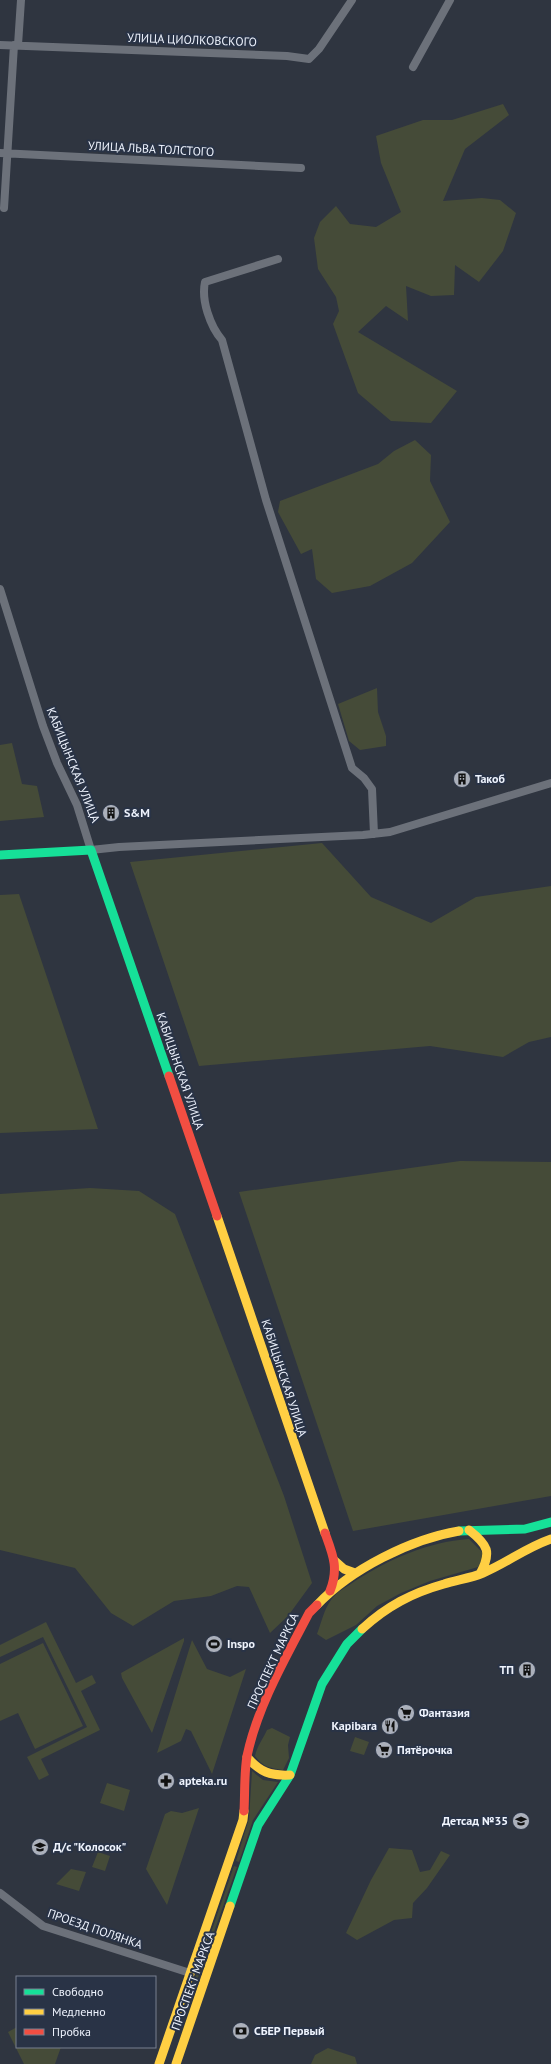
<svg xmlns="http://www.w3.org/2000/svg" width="551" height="2064" font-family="'PT Sans',sans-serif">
<rect width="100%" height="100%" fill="#2f3540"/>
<path fill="#454b38" d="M503 104 509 115 465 149 443 201 482 198 500 200 516 213 503 251 479 282 455 265 454 295 431 296 406 286 408 321 386 306 358 332 457 391 431 423 391 421 358 393 333 324 339 311 336 297 318 269 314 238 320 222 336 206 350 224 376 227 401 212 381 163 376 136 423 120H452Z
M415 440 431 455 430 481 450 522 412 563 370 586 332 593 316 579 312 549 301 554 278 512 280 501 378 464 394 451Z
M377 688 378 712 386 736V746L360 750 349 741 338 704Z
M12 743 22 784 37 786 44 817 0 821V745Z
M322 843 371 897 431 923 476 897 551 886V1037L529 1042 503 1057 430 1046 199 1066 130 862Z
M19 894 98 1129 0 1133V895Z
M460 1161 551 1162V1496L353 1531 239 1192Z
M90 1188 139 1191 175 1214 284 1496 312 1583 288 1616 270 1633 249 1587 237 1586 211 1596 174 1601 133 1626 111 1613 75 1568 0 1550V1194Z
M469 1539 482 1552V1562L478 1567 430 1581 401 1593 377 1606 356 1625 326 1640 317 1634C321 1624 324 1609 331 1600 336 1592 347 1587 355 1581 390 1559 427 1542 469 1539Z
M46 1622 76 1683 92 1675 96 1683 81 1691 100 1730 41 1759 49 1775 39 1780 27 1757 87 1727 43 1637 0 1657V1645Z
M184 1638V1641L152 1733 122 1678 121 1673Z
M192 1640 207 1669 230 1677 246 1669 212 1774 191 1731 186 1729 181 1741 157 1753Z
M43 1643 83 1726 35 1749 18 1713 0 1721V1664Z
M272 1728 290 1737 288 1745 289 1758 283 1770C270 1768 263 1767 255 1756 257 1746 263 1739 267 1730Z
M355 1737 369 1742 364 1755 350 1751Z
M252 1771 263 1780 278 1782 253 1820 239 1862 236 1861 249 1819Z
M107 1783 130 1790 124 1811 100 1803Z
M199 1808 167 1905 146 1869 165 1814 171 1811 182 1813Z
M389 1848 412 1850 420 1872 430 1870 441 1851 450 1855 427 1888 413 1903 412 1918 394 1920 357 1940 346 1933 371 1880Z
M98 1852 110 1856 105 1871 92 1867Z
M234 1866 237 1867 189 2003 187 2002Z
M71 1869 86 1872 79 1891 56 1884Z
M17 2027V2047H61L55 2064H24L8 2032Z
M328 2048 355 2057 357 2064H311L315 2055Z"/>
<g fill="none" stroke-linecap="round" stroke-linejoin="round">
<path stroke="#6c717a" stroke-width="8" d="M0 45 287 56 309 59 319 49 352 0
M18 45 21 0
M413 67 450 0
M0 153 301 168
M4 208 14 45
M278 259 205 282C201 300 210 326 222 340L266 500 352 768 364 778 372 789 374 834
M0 589 43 726 57 763 77 805 91 850 119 847 363 835 390 832 551 783
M0 1893 43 1926 190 1973"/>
<path stroke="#16e098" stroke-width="9" d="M0 855 91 850 169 1076
M459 1531 525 1529 551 1522
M230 1906 258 1825 290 1775 322 1684 347 1644 362 1629"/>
<path stroke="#ffcf43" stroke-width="9" d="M217 1216 325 1533
M469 1530C488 1545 492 1552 480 1574
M335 1561 344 1569 355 1573
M317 1605C351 1569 411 1539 459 1531
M362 1629C387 1606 412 1593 444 1584 457 1580 471 1578 483 1573 507 1563 525 1548 551 1539
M247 1757C260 1772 270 1776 290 1775
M159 2064 243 1820 244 1811
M176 2064 230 1906"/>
<path stroke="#f24e42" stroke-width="9" d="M169 1076 217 1216
M325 1533C333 1555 339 1568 330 1591
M244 1811C245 1793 244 1774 247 1756 258 1705 285 1659 309 1613L317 1605"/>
</g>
<defs>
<g id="building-disc" transform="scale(0.9)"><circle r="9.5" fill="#abb0bb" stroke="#293346"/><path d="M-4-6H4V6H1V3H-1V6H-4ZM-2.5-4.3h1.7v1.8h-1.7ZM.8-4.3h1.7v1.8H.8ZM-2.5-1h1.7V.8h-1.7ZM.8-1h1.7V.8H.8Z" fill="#111"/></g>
<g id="stadium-disc" transform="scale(0.9)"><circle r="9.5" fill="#abb0bb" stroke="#293346"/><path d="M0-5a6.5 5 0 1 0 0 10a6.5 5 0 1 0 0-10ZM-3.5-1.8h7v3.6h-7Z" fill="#111"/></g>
<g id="supermarket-disc" transform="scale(0.9)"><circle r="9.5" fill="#abb0bb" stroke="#293346"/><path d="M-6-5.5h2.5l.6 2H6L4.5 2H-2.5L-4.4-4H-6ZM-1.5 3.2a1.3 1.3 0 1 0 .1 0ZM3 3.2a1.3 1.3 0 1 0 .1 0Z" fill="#111"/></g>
<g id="restaurant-disc" transform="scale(0.9)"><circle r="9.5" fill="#abb0bb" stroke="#293346"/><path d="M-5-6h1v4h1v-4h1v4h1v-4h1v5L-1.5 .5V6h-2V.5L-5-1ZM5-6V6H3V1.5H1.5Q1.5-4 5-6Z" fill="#111"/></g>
<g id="pharmacy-disc" transform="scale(0.9)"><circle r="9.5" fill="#abb0bb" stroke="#293346"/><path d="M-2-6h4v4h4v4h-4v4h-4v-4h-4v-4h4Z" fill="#111"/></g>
<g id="school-disc" transform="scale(0.9)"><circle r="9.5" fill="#abb0bb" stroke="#293346"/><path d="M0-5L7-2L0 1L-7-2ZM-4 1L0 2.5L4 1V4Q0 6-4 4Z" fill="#111"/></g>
<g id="bank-disc" transform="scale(0.9)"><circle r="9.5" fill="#abb0bb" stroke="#293346"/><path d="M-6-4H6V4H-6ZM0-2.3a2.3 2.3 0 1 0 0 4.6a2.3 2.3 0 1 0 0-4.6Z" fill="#111"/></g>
</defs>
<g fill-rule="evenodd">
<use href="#building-disc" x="462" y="779"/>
<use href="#building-disc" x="111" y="813"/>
<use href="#stadium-disc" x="214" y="1644"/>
<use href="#building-disc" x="527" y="1670"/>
<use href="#supermarket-disc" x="406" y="1713"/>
<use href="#restaurant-disc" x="390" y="1726"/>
<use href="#supermarket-disc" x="384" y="1750"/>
<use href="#pharmacy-disc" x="166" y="1781"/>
<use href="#school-disc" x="521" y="1821"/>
<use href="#school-disc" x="40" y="1847"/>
<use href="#bank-disc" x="241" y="2031"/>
</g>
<g text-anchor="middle" stroke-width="4" stroke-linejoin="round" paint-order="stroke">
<g font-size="12" fill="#eef3fd" stroke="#293346">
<text transform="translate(192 40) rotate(2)" y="4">УЛИЦА ЦИОЛКОВСКОГО</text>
<text transform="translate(151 149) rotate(3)" y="4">УЛИЦА ЛЬВА ТОЛСТОГО</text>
<text transform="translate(73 765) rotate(68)" y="4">КАБИЦЫНСКАЯ УЛИЦА</text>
<text transform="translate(180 1071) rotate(71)" y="4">КАБИЦЫНСКАЯ УЛИЦА</text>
<text transform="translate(284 1378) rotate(72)" y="4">КАБИЦЫНСКАЯ УЛИЦА</text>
<text transform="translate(273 1661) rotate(-65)" y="4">ПРОСПЕКТ МАРКСА</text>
<text transform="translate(95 1929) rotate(19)" y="4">ПРОЕЗД ПОЛЯНКА</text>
<text transform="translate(193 1981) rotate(-70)" y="4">ПРОСПЕКТ МАРКСА</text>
</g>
<g font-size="12" font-weight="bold" fill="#eef3fd" stroke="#293346" text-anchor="start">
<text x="475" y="783">Такоб</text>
<text x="124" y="817">S&amp;M</text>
<text x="227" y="1648">Inspo</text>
<text x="514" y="1674" text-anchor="end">ТП</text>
<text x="419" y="1717">Фантазия</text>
<text x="377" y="1730" text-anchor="end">Kapibara</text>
<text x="397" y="1754">Пятёрочка</text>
<text x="179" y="1785">apteka.ru</text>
<text x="508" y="1825" text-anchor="end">Детсад №35</text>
<text x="53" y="1851">Д/с "Колосок"</text>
<text x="254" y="2035">СБЕР Первый</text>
</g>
</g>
<rect x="16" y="1976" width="140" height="72" fill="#293346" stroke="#78808f"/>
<rect x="24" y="1989" width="20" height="6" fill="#16e098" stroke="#78808f"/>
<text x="52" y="1996" font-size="12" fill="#eef3fd">Свободно</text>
<rect x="24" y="2009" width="20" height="6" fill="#ffcf43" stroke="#78808f"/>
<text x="52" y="2016" font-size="12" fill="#eef3fd">Медленно</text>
<rect x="24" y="2029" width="20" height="6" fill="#f24e42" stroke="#78808f"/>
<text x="52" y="2036" font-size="12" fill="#eef3fd">Пробка</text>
</svg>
